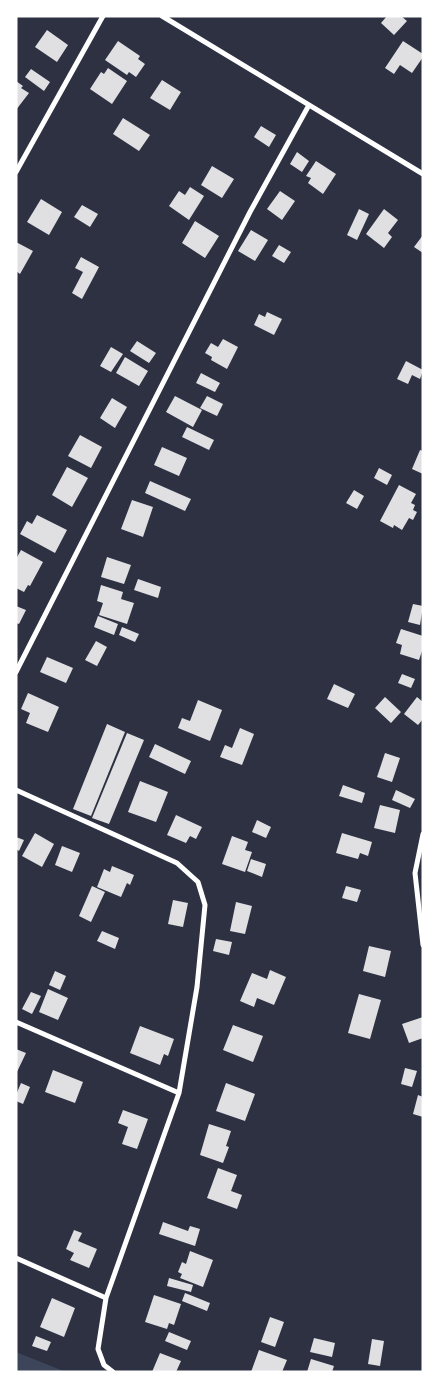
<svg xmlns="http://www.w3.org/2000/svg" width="439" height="1388" font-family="Inter,sans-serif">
<rect width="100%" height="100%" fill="#2d3142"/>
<path fill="#3c4559" d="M16 1352 66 1372H16Z"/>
<path fill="#e0e0e3" d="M387 16H401L407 21 394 35 381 23Z
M47 30 68 45 57 62 35 47Z
M118 41 140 56 138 59 145 64 136 77 129 72 127 75 105 60Z
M403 41 423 54V57L412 73 400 65 394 74 385 68Z
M108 68 127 81 112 104 90 89 101 72 104 74Z
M31 69 50 82 44 91 25 77Z
M162 80 181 92 170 110 150 98Z
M16 81 23 86 21 88 29 93 16 110Z
M123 118 150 135 139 151 113 134Z
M261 126 276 135 269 147 254 137Z
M297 152 309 161 302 172 290 164Z
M316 161 336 174 323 194 308 183 311 178 306 176Z
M212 166 234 179 222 198 201 185Z
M190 187 204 196 189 220 169 206 179 191 185 195Z
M280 191 295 201 282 220 267 209Z
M41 199 62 212 49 235 27 222Z
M82 205 98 214 90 227 74 217Z
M359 209 369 214 357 240 347 235Z
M384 209 398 220 388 233 392 237 384 248 366 234Z
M195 221 219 236 205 258 182 243Z
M251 230 268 240 255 261 238 251Z
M423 235V253L414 247Z
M16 242 33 251 20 274 16 271Z
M279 245 291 252 284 263 272 256Z
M81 257 99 267 82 299 72 293 83 272 75 268Z
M267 312 282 319 274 335 254 325 259 314 265 317Z
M223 339 238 347 227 369 211 360 212 357 205 353 211 343 218 347Z
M137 341 156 353 149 363 130 351Z
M111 347 123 354 111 372 100 366Z
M125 357 148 371 139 386 116 373Z
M406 361 423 370 420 379 412 375 408 384 397 379Z
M201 373 220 383 215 392 196 383Z
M175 396 202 410 193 427 166 412Z
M207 396 223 404 217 416 200 408Z
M112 398 127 407 115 428 100 418Z
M187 427 214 440 209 450 182 437Z
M80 435 102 447 91 468 68 456Z
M162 447 187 458 179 476 154 465Z
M420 450 423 451V474L412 469Z
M67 467 88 478 72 507 52 495Z
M379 468 392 475 387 485 374 478Z
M150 481 191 499 185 511 145 493Z
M399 485 416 494 411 503 415 505 413 510 417 512 413 520 409 518 402 530 394 525 393 528 380 521Z
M354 490 364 496 357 509 346 503Z
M132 500 153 507 143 537 121 529Z
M37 515 67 530 55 553 20 534 27 521 32 524Z
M21 550 43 562 30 586 28 585 24 592 16 588V559Z
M107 557 131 565 124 584 101 577Z
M138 579 161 587 158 598 134 590Z
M101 585 123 592 121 599 134 603 127 624 99 615 103 603 97 601Z
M413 604 423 606 420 625 408 622Z
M16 606 26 610 19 624 16 623Z
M98 616 118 624 114 635 94 627Z
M122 627 139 634 135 642 119 635Z
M401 629 423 636V648L419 660 400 654 402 645 396 643Z
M96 641 107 647 97 666 85 660Z
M47 657 73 668 66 683 40 672Z
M402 674 415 679 411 688 398 683Z
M334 684 355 694 348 708 327 699Z
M28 693 59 707 48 732 26 723 30 713 21 709Z
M385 697 401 712 391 723 375 708Z
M417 697 423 702V719L418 725 404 714Z
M198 700 222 710 210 741 178 728 182 718 190 721Z
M107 724 125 732 91 816 73 809Z
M240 728 254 734 242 765 220 757 225 745 232 748Z
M127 733 144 740 109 824 92 818Z
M155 744 191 761 185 774 149 757Z
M385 753 400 758 392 782 377 777Z
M140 781 168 792 156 822 128 812Z
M343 785 365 793 362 803 339 796Z
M396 790 415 799 410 808 392 800Z
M380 805 400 810 395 833 374 828Z
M176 815 202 827 196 839 190 836 186 843 167 835Z
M257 820 271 827 266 838 252 832Z
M35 833 54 844 42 867 22 856Z
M342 833 372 842 368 856 360 853 358 859 336 853Z
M232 836 248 842 245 850 252 852 245 872 222 864Z
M16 837 24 840 19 851 16 849Z
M62 846 80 853 72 872 55 865Z
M251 859 266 864 262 877 247 871Z
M112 866 134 875 130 885 127 883 121 897 97 887 104 869 110 872Z
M92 886 105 892 91 922 79 916Z
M346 886 361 890 357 902 342 898Z
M173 900 188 903 183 927 168 924Z
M236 902 252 906 245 934 230 931Z
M102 931 119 938 115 949 97 941Z
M216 939 232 942 229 955 213 951Z
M369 946 391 951 385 977 363 971Z
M270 970 286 977 274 1005 257 998 254 1007 240 1001 252 973 267 979Z
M55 971 66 976 60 990 49 985Z
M48 989 68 998 58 1020 39 1012Z
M31 992 41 996 32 1014 22 1009Z
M359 994 381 1000 370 1039 348 1033Z
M423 1017V1038L409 1043 402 1024Z
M233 1025 263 1036 253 1062 223 1050Z
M140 1026 174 1039 168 1056 164 1054 160 1065 130 1053Z
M16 1049 26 1053 16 1074Z
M405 1068 417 1071 412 1087 401 1084Z
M53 1070 83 1082 75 1103 45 1092Z
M21 1083 30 1087 23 1104 16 1101V1095Z
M226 1083 255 1094 245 1121 216 1111Z
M418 1095 423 1097V1117L413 1114Z
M123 1110 148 1119 137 1149 122 1144 128 1127 118 1123Z
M209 1124 231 1131 226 1146 229 1147 223 1163 200 1155Z
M218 1168 237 1175 231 1191 242 1195 237 1209 207 1198Z
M163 1222 188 1231 190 1226 200 1229 195 1246 159 1234Z
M74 1230 82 1233 78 1241 97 1249 89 1268 70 1260 74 1253 66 1249Z
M190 1251 213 1260 203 1287 180 1278 182 1274 178 1272 182 1262 186 1264Z
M169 1278 193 1285 191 1292 167 1286Z
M185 1293 210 1303 207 1311 182 1301Z
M154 1295 181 1304 174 1325 169 1323 167 1329 145 1322Z
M52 1298 75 1308 64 1337 40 1327Z
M270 1317 284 1322 275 1347 261 1342Z
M169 1332 191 1341 187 1350 165 1341Z
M36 1336 51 1342 47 1351 32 1346Z
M314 1338 335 1343 332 1357 310 1352Z
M372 1339 384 1341 380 1366 368 1364Z
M259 1350 287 1360 282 1372H251Z
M160 1353 181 1361 176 1372H152Z
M311 1359 334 1366 332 1372H307Z"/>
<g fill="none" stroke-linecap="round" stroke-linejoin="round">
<path stroke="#fff" stroke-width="5" d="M162 16 423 174
M16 172 103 16
M16 672 250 212 309 105
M16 790 177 863 198 882 205 905 197 987 179 1093 106 1298 98 1349 104 1365 113 1372
M423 834 415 873 423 945
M16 1022 179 1093
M16 1258 106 1298"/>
</g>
<rect width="439" height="1388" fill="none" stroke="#ffffff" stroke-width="35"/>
</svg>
